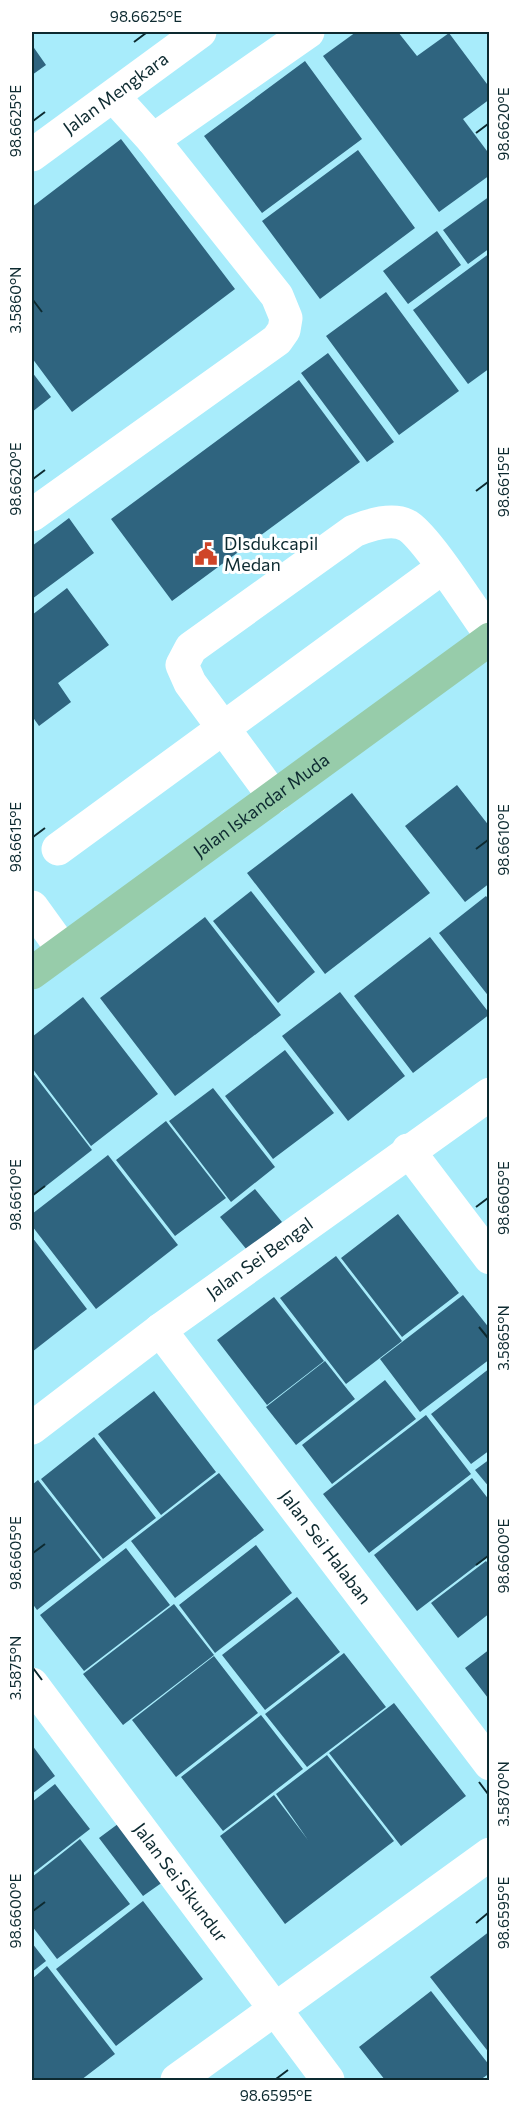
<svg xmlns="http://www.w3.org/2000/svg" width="521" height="2112" font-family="Commissioner,sans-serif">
<rect width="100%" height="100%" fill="#a8ecfb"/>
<path fill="#2f647f" d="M356 32H398L417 56 449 33 490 88V99L463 119 490 155V175L439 212 323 56Z
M32 45 46 65 32 75Z
M305 61 362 139 262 213 204 136Z
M121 139 235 289 72 412 32 358V207Z
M358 150 415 228 320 299 262 221Z
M490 196V248L468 264 443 230Z
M437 231 461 265 408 304 383 271Z
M490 253V368L468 384 413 310Z
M386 292 459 391 399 435 326 336Z
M328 353 394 442 367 462 301 373Z
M32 372 51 397 32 412Z
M299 380 360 462 172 601 111 519Z
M69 518 94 553 32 599V546Z
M67 588 109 645 58 683 71 702 39 726 32 716V615Z
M457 785 490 827V883L465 902 405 826Z
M352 793 430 893 325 974 247 873Z
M251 891 315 972 278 1003 213 921Z
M486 896 490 901V998L439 933Z
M205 917 281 1015 175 1096 100 998Z
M430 937 490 1014 413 1073 354 996Z
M340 992 405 1076 348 1121 282 1036Z
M83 997 158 1094 91 1146 32 1068V1037Z
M285 1050 334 1113 273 1159 225 1096Z
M32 1072 92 1150 32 1197Z
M213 1088 275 1167 231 1202 169 1121Z
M166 1121 226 1198 175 1236 116 1160Z
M108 1155 178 1245 96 1309 32 1226V1214Z
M255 1189 282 1222 247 1250 220 1217Z
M398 1214 459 1293 402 1337 341 1258Z
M32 1237 87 1309 32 1352Z
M336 1256 402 1341 346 1384 280 1298Z
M463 1295 490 1329V1359L420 1412 380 1359Z
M274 1297 324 1361 267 1405 217 1340Z
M325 1361 355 1399 296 1445 266 1407Z
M490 1368V1450L471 1464 431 1414Z
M385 1380 416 1419 332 1484 302 1445Z
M154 1391 216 1472 161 1515 98 1434Z
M426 1415 471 1474 369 1553 323 1494Z
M94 1437 156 1518 103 1559 41 1479Z
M490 1459V1488L475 1470Z
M219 1473 264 1530 175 1598 131 1541Z
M472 1478 490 1501V1555L417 1611 374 1555Z
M38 1480 101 1560 37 1610 32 1603V1485Z
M256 1545 292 1593 215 1653 179 1605Z
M126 1548 170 1605 84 1671 40 1615Z
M486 1561 490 1566V1613L458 1638 431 1603Z
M297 1597 340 1652 265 1710 222 1655Z
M174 1604 214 1655 123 1725 83 1674Z
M490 1649V1697L488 1698 465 1668Z
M344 1653 386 1707 307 1767 265 1714Z
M214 1656 258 1713 176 1777 132 1720Z
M394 1703 466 1796 401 1846 329 1753Z
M261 1715 303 1769 223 1831 181 1777Z
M32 1745 55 1776 32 1794Z
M327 1755 394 1841 285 1924 220 1836 274 1795 308 1840 276 1794Z
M55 1784 90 1829 32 1874V1802Z
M126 1818 170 1877 143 1896 99 1838Z
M80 1839 130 1904 57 1959 32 1926V1877Z
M143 1901 203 1979 116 2046 56 1969Z
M490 1931V2054L430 1977Z
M32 1943 46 1961 32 1972Z
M47 1966 115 2054 81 2080H32V1979Z
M431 1991 490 2066V2073L480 2080H385L359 2047Z"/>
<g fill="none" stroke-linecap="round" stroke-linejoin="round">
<g stroke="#fff" stroke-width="33">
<path d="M114 97 153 140 308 32"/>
<path id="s1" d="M32 155 200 32"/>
<path d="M32 515 277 340 284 330 286 318 277 296 153 140"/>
<path d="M274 797 190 683 182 665 191 648 354 531C369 525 393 517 408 526 429 540 473 611 490 634"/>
<path d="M58 849 442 568"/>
<path d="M32 907 63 950"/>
<path d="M408 1150 490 1258"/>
<path id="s2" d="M160 1330 490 1764"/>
<path id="s3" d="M32 1428 160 1330 490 1094"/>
<path id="s4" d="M32 1684 328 2080"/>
<path d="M177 2080 490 1854"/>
</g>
<path stroke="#97ccaa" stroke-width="33" id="s5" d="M32 973 490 639"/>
</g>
<path fill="none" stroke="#0d2a30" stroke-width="2" d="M134 42 146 33M33 121 45 112M476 133 488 124M33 300 42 312M33 479 45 470M476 491 488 482M33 837 45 828M476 849 488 840M33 1195 45 1186M476 1207 488 1198M479 1327 488 1338M33 1553 45 1544M476 1565 488 1556M33 1668 42 1680M479 1782 488 1794M33 1911 45 1902M476 1923 488 1913M276 2079 288 2070"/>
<defs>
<g id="civic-bare" transform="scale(1.8)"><path d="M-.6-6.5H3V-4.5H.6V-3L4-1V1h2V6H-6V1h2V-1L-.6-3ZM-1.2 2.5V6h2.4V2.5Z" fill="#cf4528" stroke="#fff" stroke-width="2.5" paint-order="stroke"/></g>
</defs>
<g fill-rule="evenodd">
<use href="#civic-bare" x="206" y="554"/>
</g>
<g text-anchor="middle" stroke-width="6" stroke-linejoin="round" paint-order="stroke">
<g font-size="18" fill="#0d2a30" stroke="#fff">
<text dy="6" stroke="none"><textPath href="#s1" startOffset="104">Jalan Mengkara</textPath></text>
<text dy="6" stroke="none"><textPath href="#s5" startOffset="284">Jalan Iskandar Muda</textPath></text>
<text dy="6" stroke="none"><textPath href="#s3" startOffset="284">Jalan Sei Bengal</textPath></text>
<text dy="6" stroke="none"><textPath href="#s2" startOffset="273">Jalan Sei Halaban</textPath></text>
<text dy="6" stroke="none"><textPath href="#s4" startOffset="248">Jalan Sei Sikundur</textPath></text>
</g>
<g font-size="18" fill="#0d2a30" stroke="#fff" text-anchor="start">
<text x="224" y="550">DIsdukcapil<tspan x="224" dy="21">Medan</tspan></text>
</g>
</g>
<rect width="521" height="2112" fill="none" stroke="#ffffff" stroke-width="66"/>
<rect x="33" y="33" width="455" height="2046" fill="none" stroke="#0d2a30" stroke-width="2"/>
<g font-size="15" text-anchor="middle" fill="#0d2a30">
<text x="146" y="22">98.6625°E</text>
<text transform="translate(16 121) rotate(-90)" y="5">98.6625°E</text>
<text transform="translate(504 124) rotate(-90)" y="5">98.6620°E</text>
<text transform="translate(16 300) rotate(-90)" y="5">3.5860°N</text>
<text transform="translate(16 479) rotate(-90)" y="5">98.6620°E</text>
<text transform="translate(504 482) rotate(-90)" y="5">98.6615°E</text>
<text transform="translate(16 837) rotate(-90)" y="5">98.6615°E</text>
<text transform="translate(504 840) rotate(-90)" y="5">98.6610°E</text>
<text transform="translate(16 1195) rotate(-90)" y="5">98.6610°E</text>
<text transform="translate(504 1198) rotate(-90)" y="5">98.6605°E</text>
<text transform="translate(504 1338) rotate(-90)" y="5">3.5865°N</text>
<text transform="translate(16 1553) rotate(-90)" y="5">98.6605°E</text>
<text transform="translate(504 1556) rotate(-90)" y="5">98.6600°E</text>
<text transform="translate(16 1668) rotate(-90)" y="5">3.5875°N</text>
<text transform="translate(504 1794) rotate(-90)" y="5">3.5870°N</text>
<text transform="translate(16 1911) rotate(-90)" y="5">98.6600°E</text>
<text transform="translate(504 1913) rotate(-90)" y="5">98.6595°E</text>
<text x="276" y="2101">98.6595°E</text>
</g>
</svg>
